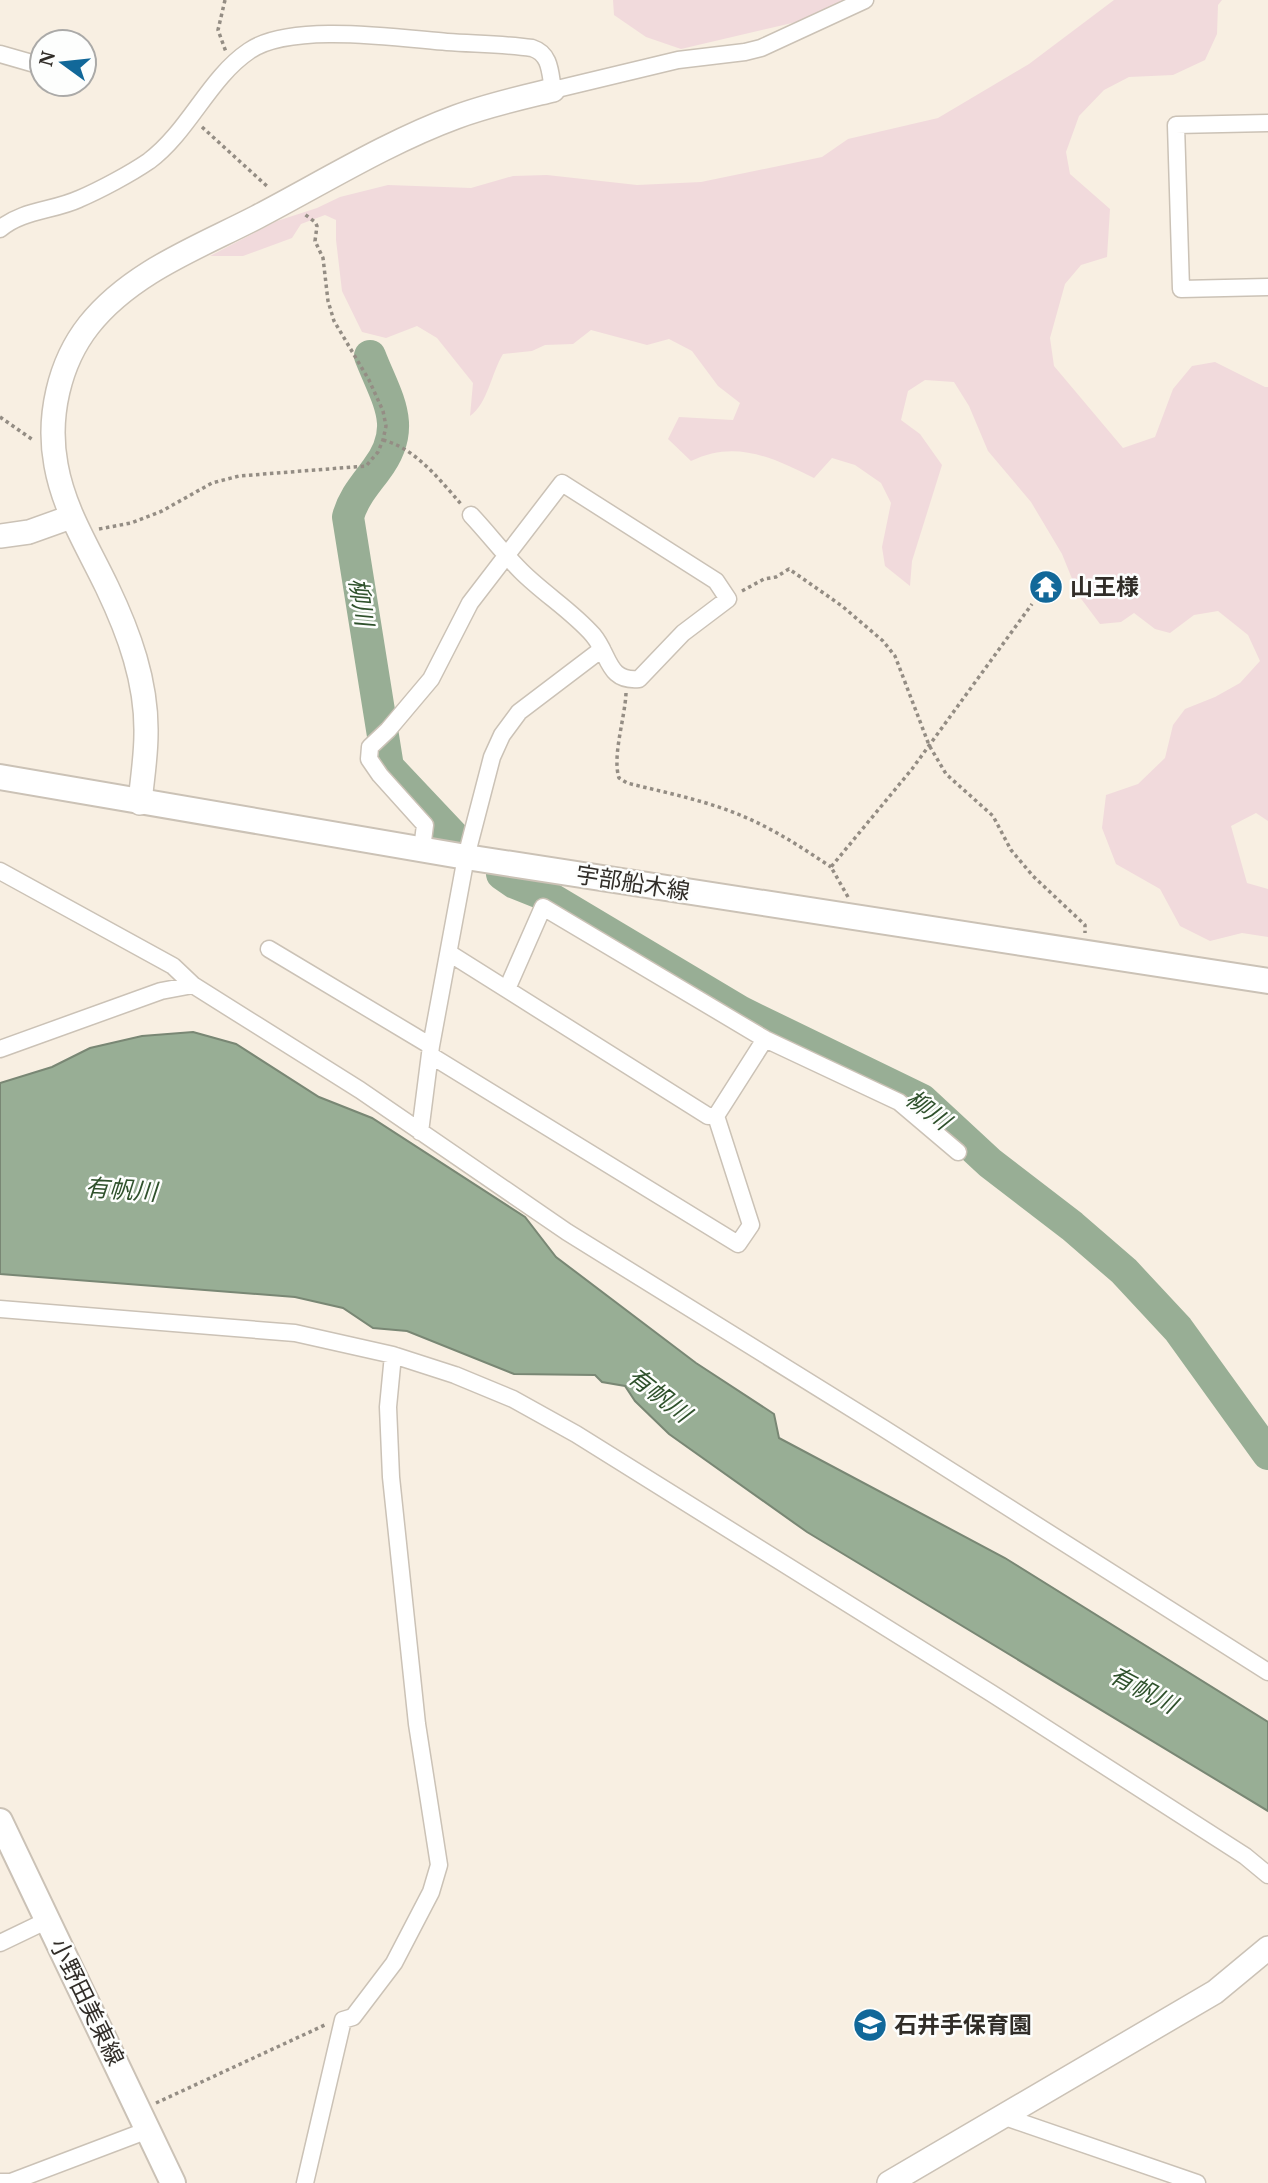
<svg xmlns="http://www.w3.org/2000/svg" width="1268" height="2183" font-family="'PT Serif','Noto Sans JP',serif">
<rect width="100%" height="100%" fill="#f8efe2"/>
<path fill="#f1dadc" d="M613 0H844L805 20 681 49 646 37 614 15Z
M1114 0H1222L1218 5 1217 34 1205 60 1173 75 1129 77 1104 90 1079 116 1066 152 1070 174 1110 209 1107 257 1081 265 1065 284 1050 338 1054 366 1123 448 1155 437 1173 389 1192 366 1215 362 1265 387H1268V821L1256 813 1231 826 1247 883 1268 889V937L1242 933 1210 941 1180 926 1160 889 1116 864 1102 828 1106 795 1138 784 1165 758 1173 725 1185 709 1215 697 1240 683 1260 661 1248 635 1218 611 1194 615 1170 633 1155 629 1134 613 1121 622 1100 624 1079 596 1062 554 1031 502 988 451 969 406 954 382 925 380 908 391 901 420 920 434 942 465 912 561 910 586 885 566 882 547 891 503 881 483 855 465 832 458 814 478C773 458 736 439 691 461L668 439 679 417 733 420 740 403 718 386 692 351 669 339 647 345 591 330 573 344 545 345 532 351 503 354C491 374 488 403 470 416L473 383 437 338 417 326 386 338 362 332 342 291 336 240V220L325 215 301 224 292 238 243 256H210L277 221 317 208 340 197 388 185 471 188 513 176 547 175 637 185 701 182 822 157 848 139 938 118 1029 64Z"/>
<path fill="#98ae95" stroke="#798774" stroke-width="2" d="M193 1032 236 1044 319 1097 372 1118 525 1217 556 1257 696 1363 774 1414 779 1438 1005 1558 1268 1722V1811L807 1532 669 1434 635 1401 625 1386 602 1382 595 1375 514 1374 407 1331 373 1328 343 1308 295 1297 0 1274V1083L52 1067 90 1048 142 1036Z"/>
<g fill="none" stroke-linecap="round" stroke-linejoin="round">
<path stroke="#98ae95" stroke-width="32" d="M370 356C387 400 409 427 376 470 365 485 353 498 348 517L388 767 455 838
M502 874 515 883 545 895 741 1012 922 1100 990 1163 1072 1226 1124 1271 1178 1329 1268 1454"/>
<g stroke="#cbc2b6" stroke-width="19">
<path id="street" d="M0 54 42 66
M1268 123 1176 125 1181 289 1268 287
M0 229C22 210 53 211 79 199 100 190 130 174 149 161 189 131 209 78 249 51 290 22 398 38 447 42 476 44 504 44 532 48 551 54 550 73 553 90L678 60 745 52 761 48 865 0
M422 849 425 825 380 775 369 759 370 747 388 730 431 679 470 603 562 483 716 581 728 599 683 633 639 679C607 682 610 655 593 635 572 611 544 594 521 571 503 553 488 533 471 515
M0 871 173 966 193 985 360 1090 567 1232 883 1428 1268 1672
M269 949 431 1046
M449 953 708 1116H716L765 1039
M507 989 543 907 765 1039 899 1102 958 1152
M0 1049 161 991 193 985
M430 1055 738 1244 751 1225 716 1116
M420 1132 431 1046 466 857 492 757 502 735 519 712 602 649
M0 1309 295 1333 393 1355 455 1375 513 1399 576 1434 991 1693 1245 1856 1268 1875
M0 1943 48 1920
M1005 2117 1197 2183
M0 2182H11L148 2130
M305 2183 343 2020 353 2017 394 1963 431 1892 439 1865 417 1724 391 1477 388 1407 393 1355"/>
</g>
<g stroke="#cbc2b6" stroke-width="26">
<path id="secondary" d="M0 536 29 532 71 517
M140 803C142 780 146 757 146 734 147 682 129 633 107 587 88 547 64 510 56 465 47 417 59 363 89 325 131 272 199 247 257 217 322 183 388 142 456 117 488 105 520 98 553 90
M889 2183 1215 1992 1268 1948"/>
</g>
<g stroke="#cbc2b6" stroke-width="28">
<path id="primary" d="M0 777 466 857 1268 981
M0 1821 173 2183"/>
</g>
<path stroke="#948d84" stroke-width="3.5" stroke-dasharray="3.5 3.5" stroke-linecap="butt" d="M225 0 218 30 226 52
M202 127 269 188
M0 417 33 440
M383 440C415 448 440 480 461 504
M99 529 131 523 162 511 212 483 239 476 366 466 378 452 383 440 386 426 383 411 369 380 334 321 328 301 323 258 315 241 317 226 315 222 303 213
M742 591 764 579 776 577 789 569 842 606 883 641 895 656 929 745 946 774 993 816 1011 850 1033 876 1085 925V933
M626 693C625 718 612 756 619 778L627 783C667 793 709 801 747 818 777 831 804 849 831 867
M848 897 831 867 912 769 1032 604
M156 2103 327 2024"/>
<use href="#street" stroke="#fff" stroke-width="16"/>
<use href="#secondary" stroke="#fff" stroke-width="23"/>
<use href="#primary" stroke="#fff" stroke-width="24"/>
</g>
<defs>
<g id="temple-disc" transform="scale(1.75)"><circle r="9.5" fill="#126899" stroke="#fdfefd"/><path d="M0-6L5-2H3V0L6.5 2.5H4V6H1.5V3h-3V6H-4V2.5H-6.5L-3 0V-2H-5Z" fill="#fff"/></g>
<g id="school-disc" transform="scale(1.75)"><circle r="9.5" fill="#126899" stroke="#fdfefd"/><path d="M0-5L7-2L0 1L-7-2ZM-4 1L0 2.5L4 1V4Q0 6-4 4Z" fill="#fff"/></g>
</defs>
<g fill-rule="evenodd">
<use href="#temple-disc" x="1046" y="587"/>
<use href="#school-disc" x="870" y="2025"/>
</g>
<g text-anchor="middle" stroke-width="5" stroke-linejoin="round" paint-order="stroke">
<g font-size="23" font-weight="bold" fill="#312d28" stroke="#fdfefd" text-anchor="start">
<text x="1070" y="595">山王様</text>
<text x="894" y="2033">石井手保育園</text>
</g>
<g font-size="23" fill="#312d28" stroke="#fdfefd">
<text transform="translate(633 883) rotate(9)" y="8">宇部船木線</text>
<text transform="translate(87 2002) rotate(64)" y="8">小野田美東線</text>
</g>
<g font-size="24" font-style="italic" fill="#2f512c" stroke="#fdfefd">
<text transform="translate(361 602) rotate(81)" y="8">柳川</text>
<text transform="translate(928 1110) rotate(37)" y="8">柳川</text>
<text transform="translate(121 1190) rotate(4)" y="8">有帆川</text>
<text transform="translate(659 1395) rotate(38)" y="8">有帆川</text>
<text transform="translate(1143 1690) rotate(28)" y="8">有帆川</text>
</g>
</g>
<g transform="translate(63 63) rotate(285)"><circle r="33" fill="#fdfefd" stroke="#abaaa8" stroke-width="2"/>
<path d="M0-5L12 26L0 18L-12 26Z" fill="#126899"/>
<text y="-10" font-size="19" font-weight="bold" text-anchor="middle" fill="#312d28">N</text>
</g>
</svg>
